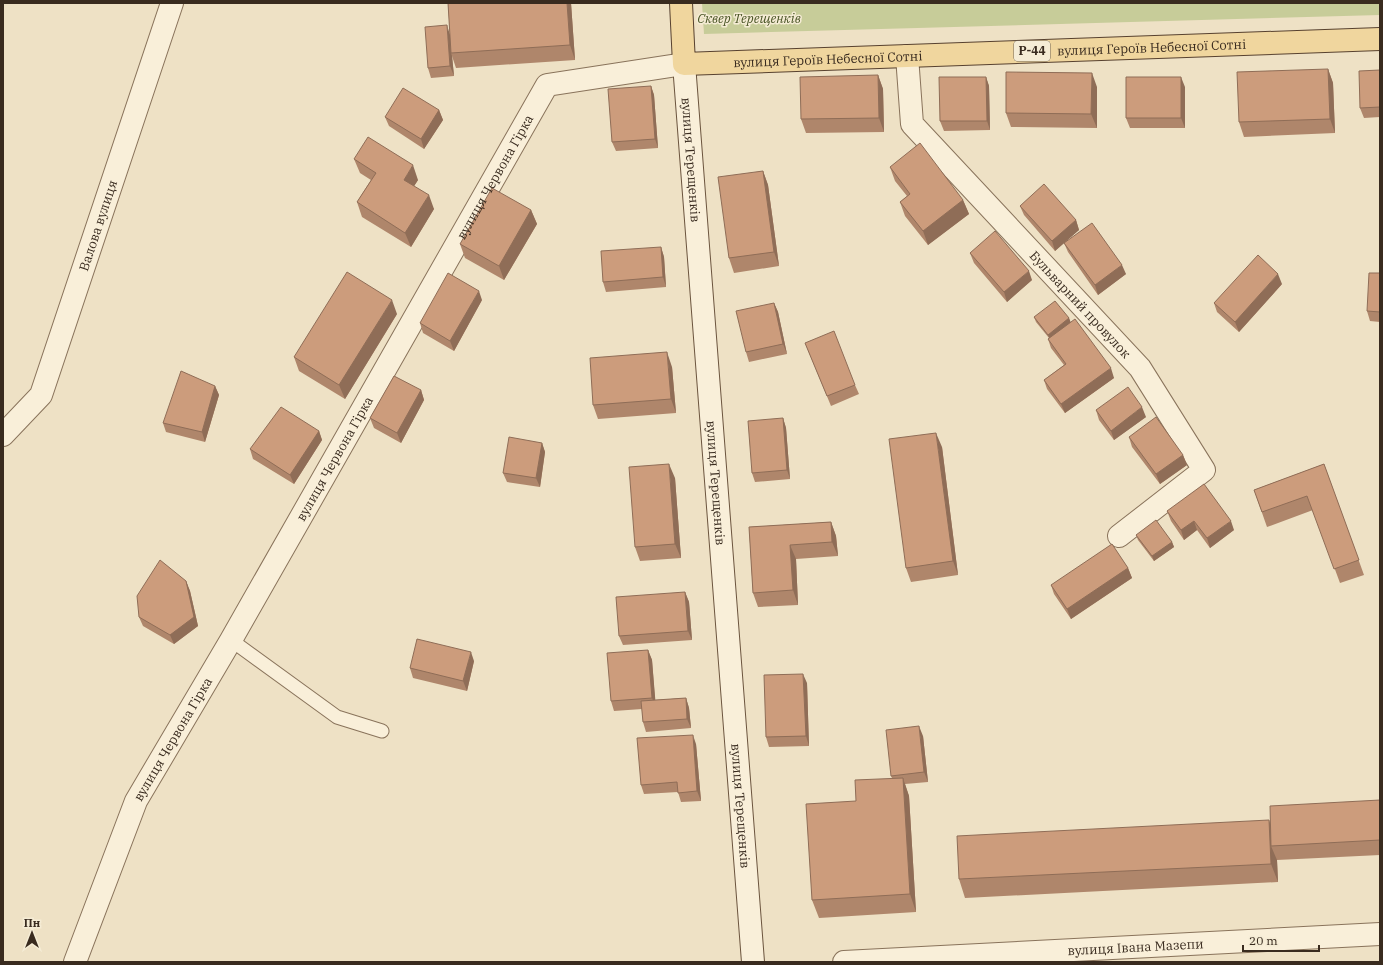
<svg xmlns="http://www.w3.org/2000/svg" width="1383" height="965" font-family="'IBM Plex Serif',serif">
<rect width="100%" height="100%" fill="#eee1c5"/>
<path fill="#c7cc99" d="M702 3H1380V15L704 34Z"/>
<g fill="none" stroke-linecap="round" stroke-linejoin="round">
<g stroke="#89735b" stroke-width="15">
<path id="lane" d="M231 640 337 717 382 731"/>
</g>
<g stroke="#89735b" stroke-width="24">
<g id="street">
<path id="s1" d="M907 56 912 124 1140 368 1204 470 1119 536"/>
<path id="s2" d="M3 435 41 395 172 3"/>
<path id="s3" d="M75 962 136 801 231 640 547 85 684 64"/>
<path id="s4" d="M844 962 1380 934"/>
</g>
</g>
<g stroke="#6b543e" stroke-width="24">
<g id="secondary">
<path id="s5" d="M684 64 753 962"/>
</g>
</g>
<g stroke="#57412f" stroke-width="24">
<g id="primary">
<path id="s6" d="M681 3 684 64 1380 39"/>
</g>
</g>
<use href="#lane" stroke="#f9efd9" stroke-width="13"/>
<use href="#street" stroke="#f9efd9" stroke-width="22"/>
<use href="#secondary" stroke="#f9efd9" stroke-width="22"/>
<use href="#primary" stroke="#f0d69e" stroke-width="22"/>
</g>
<path fill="#af866b" d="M448 3H571L575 60 456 68 452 56 454 76 431 78 428 68 450 33Z
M1328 69 1333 83 1335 133 1244 137 1239 122Z
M1380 70V117L1364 118 1360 108Z
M878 75 883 89 884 132 806 133 801 119Z
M986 77 989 86 990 130 944 131 940 121Z
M651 86 654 95 658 148 616 151 612 142Z
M1097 87V128L1011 127 1006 113Z
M1185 87V128H1130L1126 118Z
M439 110 443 120 424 149 389 126 385 117Z
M354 159 418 180 414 186 434 209 411 247 362 217 357 202 371 180 360 173Z
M890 167 963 200 969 214 928 245 905 216 900 202 907 196 895 181Z
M763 171 768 185 779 266 734 273 729 258Z
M1020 206 1076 220 1079 230 1066 241 1126 274 1098 295 1068 252 1064 243 1055 251 1024 215Z
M531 210 537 224 504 280 465 258 460 244Z
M661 247 664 257 666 287 606 292 603 282Z
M970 253 1032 280 1007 302 974 263Z
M1380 273V322L1370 321 1367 311Z
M1282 284 1239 332 1217 312 1214 303Z
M482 300 454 351 423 333 420 323Z
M774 303 778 312 787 354 749 362 746 352Z
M397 314 345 399 299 371 294 357Z
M1034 317 1069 318 1070 322 1114 378 1065 413 1047 389 1044 380 1064 365 1051 348 1048 339 1049 338 1036 322Z
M805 343 855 385 859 394 831 406Z
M672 367 676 413 598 419 593 405Z
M215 386 219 395 205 442 166 432 163 423Z
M421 390 424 400 401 443 374 428 370 418Z
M1096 410 1146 417 1114 440 1099 420Z
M783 418 786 428 790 479 755 482 752 473Z
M319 431 322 440 294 484 253 459 250 449Z
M1129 437 1183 455 1187 465 1160 484 1132 447Z
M542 443 545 452 540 487 507 482 503 473Z
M942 447 958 575 911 582 906 568Z
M1324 464 1364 575 1340 583 1313 510 1267 527 1254 490Z
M675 478 681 558 640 561 635 547Z
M1167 511 1234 530 1210 548 1197 530 1184 540 1171 521Z
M831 522 836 536 838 556 796 559 798 605 758 607 753 593 749 527Z
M1136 535 1172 542 1174 547 1154 561 1138 540Z
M1128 568 1132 578 1071 619 1054 594 1051 585Z
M186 581 190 591 198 626 174 644 143 626 139 617Z
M685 592 689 602 692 640 623 645 619 636Z
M648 650 652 660 655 700 686 698 689 708 691 728 646 732 643 722 642 709 614 711 611 701Z
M474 661 467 691 413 678 410 668Z
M807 683 809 746 769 747 766 737Z
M923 736 928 782 905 784 909 796 916 912 819 918 812 900 892 778 891 776Z
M696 744 701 801 681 802 678 792 644 794 641 785Z
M1380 800V855L1277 860 1278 882 965 898 959 879 1269 820 1270 825Z"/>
<path fill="#8f6d57" d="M567 3H571L575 60 570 45Z
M447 25 450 35 451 53 452 56 454 76 450 66Z
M1328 69 1333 83 1335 133 1330 119Z
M1092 73 1097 87V128L1091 114Z
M878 75 883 89 884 132 879 118Z
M986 77 989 86 990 130 987 121Z
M1181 77 1185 87V128L1181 118Z
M651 86 654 95 658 148 655 139Z
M439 110 443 120 424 149 421 139Z
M413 165 418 180 409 194 404 180Z
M763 171 768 185 779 266 774 252Z
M429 195 434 209 411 247 405 233Z
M963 200 969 214 928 245 923 231Z
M531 210 537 224 504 280 499 266Z
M1076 220 1079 230 1055 251 1052 241Z
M661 247 664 257 666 287 663 277Z
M1122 265 1126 274 1098 295 1095 285Z
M1029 271 1032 280 1007 302 1004 292Z
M1278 274 1282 284 1239 332 1235 322Z
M479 291 482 300 454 351 450 341Z
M392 300 397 314 345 399 339 385Z
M774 303 778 312 787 354 783 344Z
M1069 318 1071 323 1050 340 1048 335Z
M667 352 672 367 676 413 671 399Z
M1111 368 1114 378 1065 413 1061 404Z
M215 386 219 395 205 442 202 432Z
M421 390 424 400 401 443 397 433Z
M1142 407 1146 417 1114 440 1111 431Z
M783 418 786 428 790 479 787 470Z
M319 431 322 440 294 484 290 475Z
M936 433 942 447 958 575 953 561Z
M542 443 545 452 540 487 536 478Z
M1183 455 1187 465 1160 484 1156 474Z
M669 464 675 478 681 558 675 544Z
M1194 521 1197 530 1184 540 1181 530Z
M1231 521 1234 530 1210 548 1207 538Z
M831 522 836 536 838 556 832 542Z
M1172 542 1174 547 1154 561 1152 556Z
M790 545 796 559 798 605 793 590Z
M1128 568 1132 578 1071 619 1067 609Z
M186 581 190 591 198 626 174 644 170 635Z
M685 592 689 602 692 640 688 631Z
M648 650 652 660 656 708 652 698Z
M471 652 474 661 467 691 463 681Z
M803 674 807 683 809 746 806 736Z
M686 698 689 708 691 728 687 719Z
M919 726 923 736 928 782 924 772Z
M693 735 696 744 701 801 697 791Z
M903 778 909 796 916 912 910 894Z
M1269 820 1275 839 1271 846 1277 860 1278 882 1271 864Z"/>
<path fill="#cc9c7c" stroke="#8f6d57" d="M448 3H567L570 45 451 53Z
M447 25 450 66 428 68 425 27Z
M1328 69 1330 119 1239 122 1237 72Z
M1380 70V107L1360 108 1359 71Z
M1006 72 1092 73 1091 114 1006 113Z
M878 75 879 118 801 119 800 77Z
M939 77H986L987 121H940Z
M1126 77H1181V118H1126Z
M651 86 655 139 612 142 608 89Z
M403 88 439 110 421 139 385 117Z
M368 137 413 165 404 180 429 195 405 233 357 202 376 173 354 159Z
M920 143 963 200 923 231 900 202 910 194 890 167Z
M763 171 774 252 729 258 718 177Z
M1044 184 1076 220 1052 241 1020 206Z
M492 188 531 210 499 266 460 244Z
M1092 223 1122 265 1095 285 1064 243Z
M995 231 1029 271 1004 292 970 253Z
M661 247 663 277 603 282 601 251Z
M1258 255 1278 274 1235 322 1214 303Z
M347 272 392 300 339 385 294 357Z
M448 273 479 291 450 341 420 323Z
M1369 273H1380V312L1367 311Z
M1055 301 1069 318 1048 335 1034 317Z
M774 303 783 344 746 352 736 311Z
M1075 319 1111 368 1061 404 1044 380 1066 364 1048 339Z
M834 331 855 385 827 396 805 343Z
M667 352 671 399 593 405 590 358Z
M181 371 215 386 202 432 163 423Z
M394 376 421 390 397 433 370 418Z
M1128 387 1142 407 1111 431 1096 410Z
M281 407 319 431 290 475 250 449Z
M1156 417 1183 455 1156 474 1129 437Z
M783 418 787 470 752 473 748 421Z
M936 433 953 561 906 568 889 439Z
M509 437 542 443 536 478 503 473Z
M669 464 675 544 635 547 629 467Z
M1324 464 1359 560 1334 569 1307 496 1262 512 1254 490Z
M1204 484 1231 521 1207 538 1194 521 1181 530 1167 511Z
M1156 520 1172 542 1152 556 1136 535Z
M831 522 832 542 790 545 793 590 753 593 749 527Z
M1112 544 1128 568 1067 609 1051 585Z
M160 560 186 581 194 617 170 635 139 617 137 596Z
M685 592 688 631 619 636 616 597Z
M417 639 471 652 463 681 410 668Z
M648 650 652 698 611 701 607 653Z
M803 674 806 736 766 737 764 675Z
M686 698 687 719 643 722 641 701Z
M919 726 924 772 891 776 886 730Z
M693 735 697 791 678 793 677 782 641 785 637 738Z
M903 778 910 894 812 900 806 804 856 801 855 780Z
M1380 800V840L1271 846 1270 806Z
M1269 820 1271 864 959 879 957 836Z"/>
<g text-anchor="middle" stroke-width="3" stroke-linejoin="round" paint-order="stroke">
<rect fill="#f5ecd5" stroke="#716556" stroke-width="1" x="1014" y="41" width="36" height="20" rx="3"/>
<g font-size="12" font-weight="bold" fill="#392b1f">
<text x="1032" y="55">Р-44</text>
</g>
<g font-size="13" font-style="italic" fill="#4a5526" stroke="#f5ecd5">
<text x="749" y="23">Сквер Терещенків</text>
</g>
<g font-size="13" fill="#392b1f" stroke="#f5ecd5">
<text dy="5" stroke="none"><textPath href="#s6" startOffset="529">вулиця Героїв Небесної Сотні</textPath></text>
<text dy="5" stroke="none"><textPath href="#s6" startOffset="205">вулиця Героїв Небесної Сотні</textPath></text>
<text dy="5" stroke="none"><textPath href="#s5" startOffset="96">вулиця Терещенків</textPath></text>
<text dy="5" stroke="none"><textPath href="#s3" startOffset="892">вулиця Червона Гірка</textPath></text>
<text dy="5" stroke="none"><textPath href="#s2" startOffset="234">Валова вулиця</textPath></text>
<text dy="5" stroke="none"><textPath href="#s1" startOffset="315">Бульварний провулок</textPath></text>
<text dy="5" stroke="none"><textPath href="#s3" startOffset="568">вулиця Червона Гірка</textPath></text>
<text dy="5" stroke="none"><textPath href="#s5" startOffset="420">вулиця Терещенків</textPath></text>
<text dy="5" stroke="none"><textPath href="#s3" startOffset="244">вулиця Червона Гірка</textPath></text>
<text dy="5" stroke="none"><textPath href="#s5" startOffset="744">вулиця Терещенків</textPath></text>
<text dy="5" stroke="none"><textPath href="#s4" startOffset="292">вулиця Івана Мазепи</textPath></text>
</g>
</g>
<rect width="1383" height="965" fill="none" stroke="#392b1f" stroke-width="8"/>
<g transform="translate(32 933)" stroke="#f5ecd5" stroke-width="3" paint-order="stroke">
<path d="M0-3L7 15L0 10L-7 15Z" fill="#392b1f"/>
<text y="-6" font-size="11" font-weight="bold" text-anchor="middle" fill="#392b1f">Пн</text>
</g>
<path d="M1243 945v6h76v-6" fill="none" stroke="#392b1f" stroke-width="2"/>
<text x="1249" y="945" font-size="12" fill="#392b1f" stroke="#f5ecd5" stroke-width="3" paint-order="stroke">20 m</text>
</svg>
